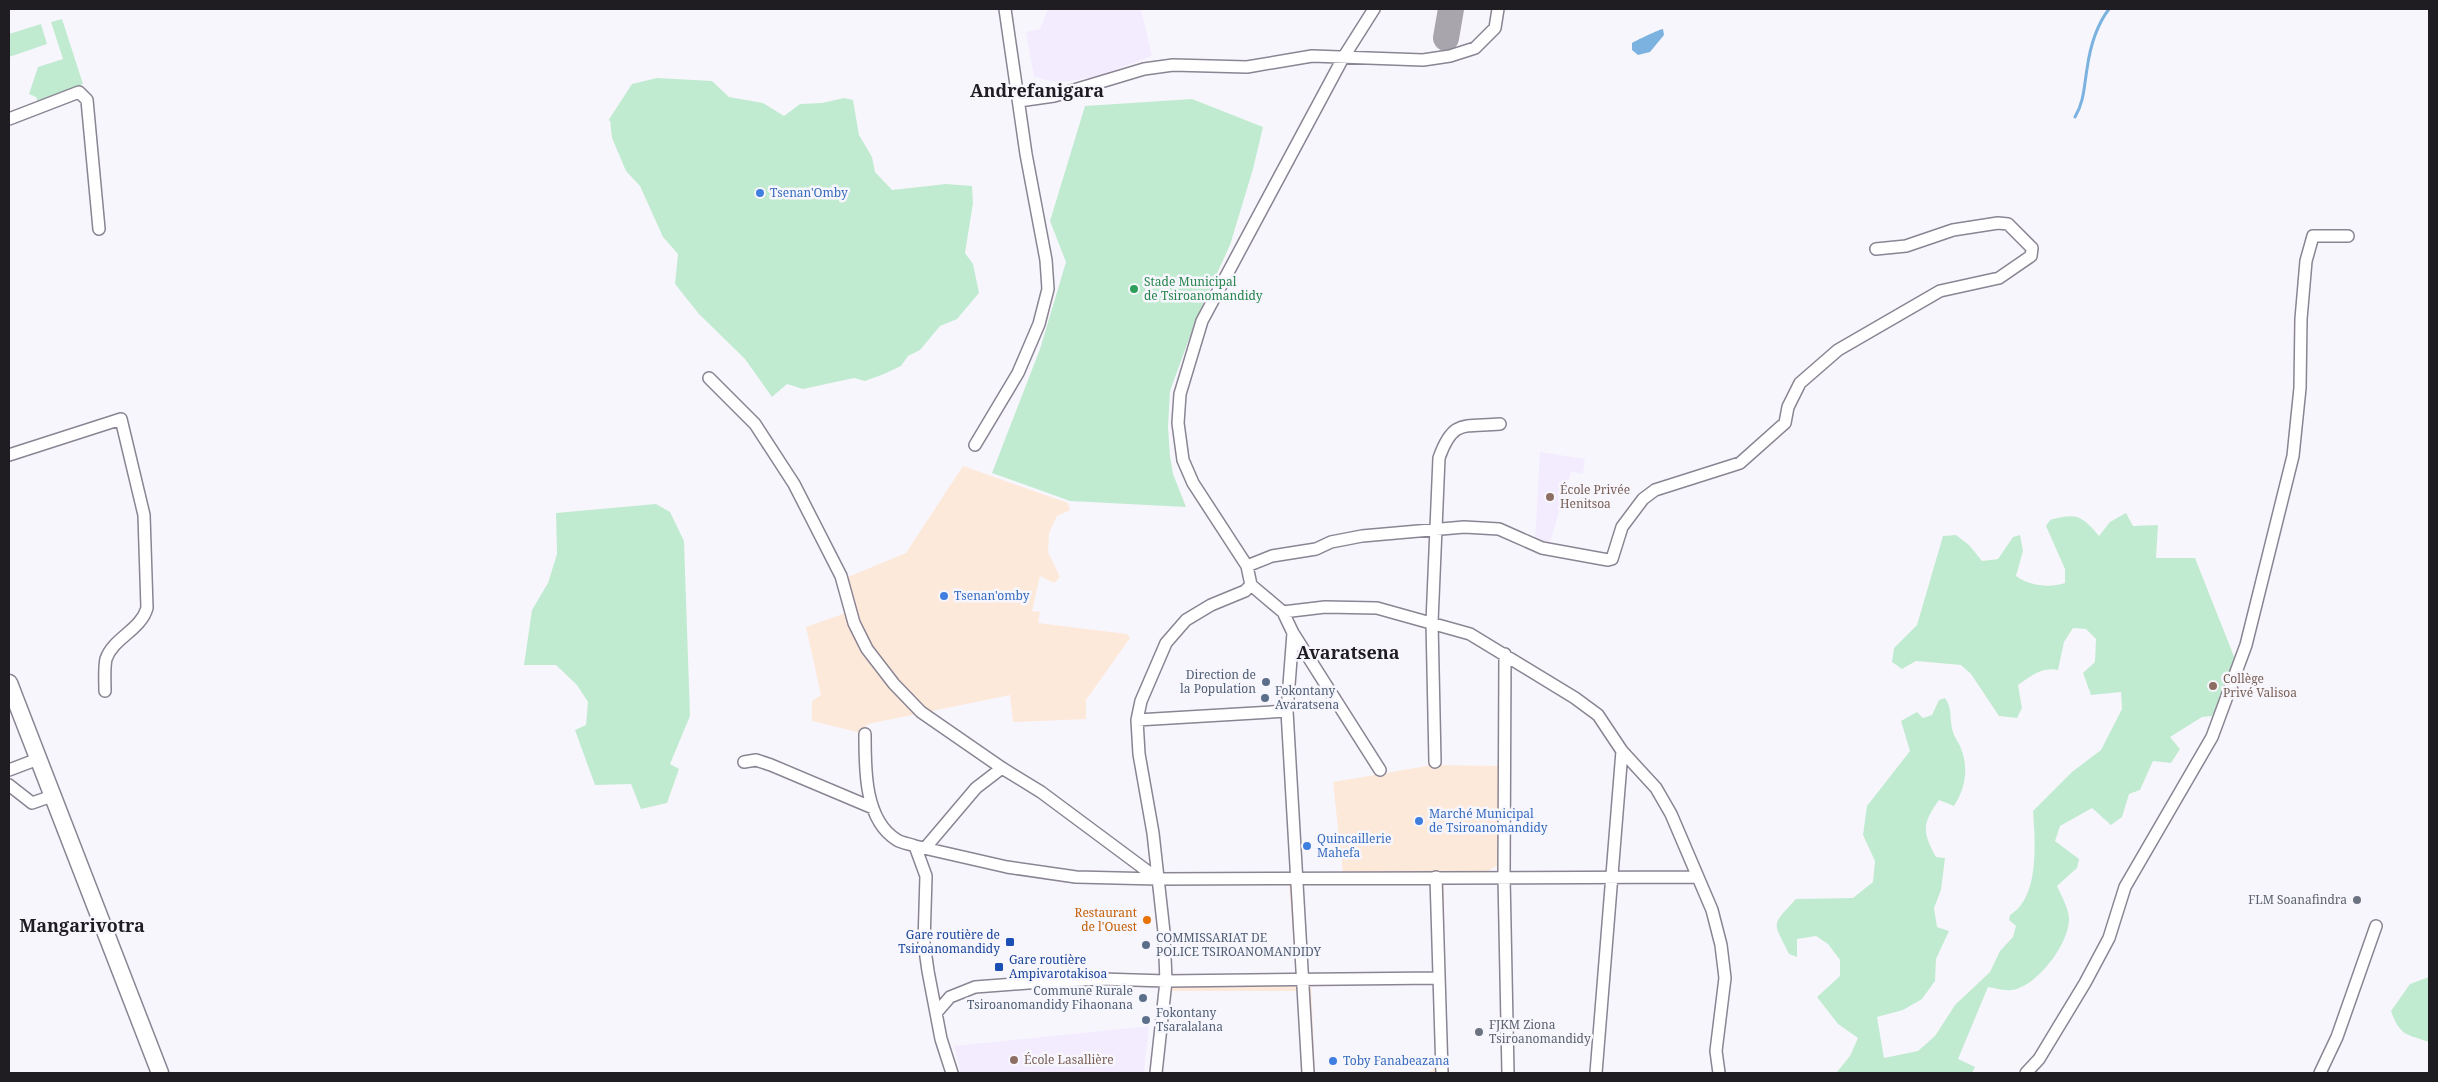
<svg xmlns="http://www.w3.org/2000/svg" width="2438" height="1082" font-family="'Noto Serif',serif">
<rect width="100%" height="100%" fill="#f8f6fd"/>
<path fill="#fde9da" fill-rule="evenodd" d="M963 466 1068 503 1070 510 1057 516 1049 533 1048 552 1060 577 1054 583 1040 576 1032 611 1040 612 1038 623 1127 634 1130 638 1086 700V719L1013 722 1010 695 868 724 861 733 812 721V701L821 695 806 627 857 609 848 577 906 553Z
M1433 765 1500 766 1498 865 1488 871 1489 882H1444L1445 1073H1428L1438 1066 1436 982 1311 983 1315 1073H1301L1299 991H1169L1170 976 1296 975 1289 884 1298 875 1343 874 1333 782ZM1434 880 1436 973 1307 975 1301 882Z"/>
<path fill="#f3ecff" d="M1048 9H1141L1152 56 1098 76 1060 83 1034 77 1026 32 1040 29Z
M1540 452 1585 459 1583 474 1571 472 1550 542 1535 540Z
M1149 1026 1144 1071 1141 1073H961L954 1046Z"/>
<path fill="#c1ebd0" d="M62 19 83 84 38 102 36 97 29 94 38 67 63 59 51 22Z
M41 24 47 44 9 57V34Z
M657 78 712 81 729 97 763 103 784 116 800 104 822 103 844 98 853 100 859 135 872 157 875 172 892 190 946 184 972 186 973 203 965 253 973 264 979 293 957 319 940 326 920 350 908 356 901 366 884 374 865 381 854 378 803 389 787 384 772 397 745 359 699 314 675 284 678 254 663 237 640 186 626 171 612 138 610 120 608 121 632 84Z
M1192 99 1263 127 1253 169 1230 245 1197 317 1170 391 1168 427 1170 456 1173 474 1186 507 1070 501 992 473 1040 349 1066 262 1050 221 1085 106Z
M656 504 670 512 684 541 690 716 670 764 679 769 667 803 641 809 631 784 595 785 575 730 586 725 588 702 577 685 556 665H524L532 610 548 583 557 554 556 513Z
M2126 513 2133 526 2158 525 2156 558H2195L2235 659 2216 709 2212 716 2202 717 2170 737 2180 749 2171 763 2153 761 2140 790 2129 794 2122 817 2111 825 2092 808 2060 826 2055 841 2079 859 2077 868 2057 886C2061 895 2069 909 2069 919 2069 944 2037 987 2011 990 2004 991 1995 988 1988 987L1958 1059 1975 1067 1972 1073H1836L1850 1056 1858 1038 1838 1024 1817 997 1840 976V960L1828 944 1816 936 1797 939V957L1789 954C1773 921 1770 927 1796 899L1853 898 1873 882 1875 861 1863 835 1867 806 1910 751 1901 721 1917 712 1923 718 1932 715 1939 700 1945 698C1953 709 1949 719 1953 732 1954 737 1958 741 1960 746 1969 767 1966 787 1954 806L1939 800C1922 824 1922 831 1936 857L1945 858 1941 890 1934 908 1937 927 1949 931 1936 959 1935 981 1922 999 1903 1010 1877 1017 1884 1058 1918 1051 1935 1036 1955 1005 1990 972 2000 951 2013 937 2016 926 2009 920 2010 915C2040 897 2035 841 2033 811L2072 772 2101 750 2122 709 2121 692 2091 695 2083 673 2095 662 2096 639 2086 629 2073 628 2064 642 2058 670C2042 666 2030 677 2018 685L2022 708 2017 718 1999 716 1971 674 1961 665 1916 661 1902 669 1892 662 1894 648 1917 625 1943 536 1956 535 1969 545 1982 561 1998 559 2013 537 2020 535 2023 551 2016 576C2030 586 2049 588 2065 583V569L2046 526 2050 520C2077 513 2081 515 2099 536L2110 522Z
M2429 977V1042C2406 1034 2400 1036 2391 1011L2410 984Z"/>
<path fill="#7bb2df" d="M1663 29 1664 35 1650 52 1638 55 1632 50V43C1635 41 1660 29 1663 29Z"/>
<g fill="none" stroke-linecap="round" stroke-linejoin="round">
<path stroke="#7bb2df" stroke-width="3" d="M2075 117C2084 102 2084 87 2087 69 2090 47 2096 26 2109 9"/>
<path stroke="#a8a6ac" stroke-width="26" d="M1446 38 1451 9"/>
<g stroke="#8a8493" stroke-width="14">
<path id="street" d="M1019 101 1054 96 1144 69 1173 65 1247 67 1312 56 1423 60 1450 56 1475 48 1495 28 1498 9
M9 119 79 92 87 100 99 229
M709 378 755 424 794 484 841 576 854 623 867 649 894 684 921 712 1002 768 1041 792 1158 879
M975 445 1018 373 1039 324 1048 289 1046 260 1026 154 1005 9
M9 455 121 419 144 515 147 608C141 630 113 638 106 659 104 668 105 682 105 691
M1247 566 1272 556 1316 549 1331 542 1362 536 1464 527 1499 529 1542 548 1608 560 1612 559 1622 527 1643 499 1655 490 1740 463 1785 423 1788 407 1800 383 1838 350 1940 291 1999 278 2031 256 2032 248 2008 224 1998 223 1953 230 1906 246 1876 249
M1251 585 1283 612 1325 607 1377 608 1470 634 1575 698 1598 715 1622 751 1656 788 1671 814 1712 910 1721 945 1725 978 1716 1051 1719 1073
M1283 612 1293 633 1287 711 1308 1073
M1293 633 1380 770
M1505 654 1504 877 1508 1073
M1137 720 1287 711
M865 734C865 768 864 820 897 840 902 843 910 844 915 846L926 876 924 943 928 971 941 1039 952 1073
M744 762 756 760 771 765 873 808
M1435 762 1432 622 1439 458C1453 419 1463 427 1500 424
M9 770 38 759
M9 785 32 803 52 796
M915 846 1007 867 1076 877 1158 879 1697 877
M926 847 976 788 1002 768
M1436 877 1442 1073
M937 1012 950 997 975 987 1041 982 1101 979 1166 981 1439 978
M1156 1073 1166 981 1164 932 1153 833 1139 754 1137 720 1141 701 1166 643 1186 620 1211 605 1245 591 1251 585 1247 566 1193 483 1183 460 1178 423 1180 394 1202 321 1343 58 1374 9
M1596 1073 1622 751
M2026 1073 2039 1059 2085 983 2109 938 2125 887 2212 737 2246 645 2293 456 2300 388 2301 319 2306 261 2313 236H2348
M2320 1073 2337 1037 2376 926"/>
</g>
<g stroke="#8a8493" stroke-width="19">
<path id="secondary" d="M9 683 160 1073"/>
</g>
<use href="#street" stroke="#fff" stroke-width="11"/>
<use href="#secondary" stroke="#fff" stroke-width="16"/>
</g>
<g fill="#3f7fe0" stroke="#f8f6fd" stroke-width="2">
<circle cx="760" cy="193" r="5"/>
<circle cx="944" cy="596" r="5"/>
<circle cx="1419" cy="821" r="5"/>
<circle cx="1307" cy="846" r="5"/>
<circle cx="1333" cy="1061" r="5"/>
</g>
<circle fill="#2e9e5b" stroke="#f8f6fd" stroke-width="2" cx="1134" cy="289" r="5"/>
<g fill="#8d6e63" stroke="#f8f6fd" stroke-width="2">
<circle cx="1550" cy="497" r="5"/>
<circle cx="2213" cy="686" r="5"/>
<circle cx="1014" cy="1060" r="5"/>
</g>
<g fill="#5c6f8a" stroke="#f8f6fd" stroke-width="2">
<circle cx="1266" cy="682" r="5"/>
<circle cx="1265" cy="698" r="5"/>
<circle cx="1146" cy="945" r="5"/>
<circle cx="1143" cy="998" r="5"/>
<circle cx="1146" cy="1020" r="5"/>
</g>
<g fill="#6b7280" stroke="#f8f6fd" stroke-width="2">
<circle cx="2357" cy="900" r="5"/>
<circle cx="1479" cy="1032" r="5"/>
</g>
<circle fill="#e8710a" stroke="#f8f6fd" stroke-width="2" cx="1147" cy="920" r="5"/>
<g fill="#1a4fb4" stroke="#f8f6fd" stroke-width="2">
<rect x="1005" y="937" width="10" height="10" rx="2.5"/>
<rect x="994" y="962" width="10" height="10" rx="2.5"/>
</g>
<g text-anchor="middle" stroke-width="5" stroke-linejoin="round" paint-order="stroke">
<g font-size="12" fill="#366cbe" stroke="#f8f6fd" text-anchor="start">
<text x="770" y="197">Tsenan'Omby</text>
<text x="954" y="600">Tsenan'omby</text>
<text x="1429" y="818">Marché Municipal<tspan x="1429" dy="14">de Tsiroanomandidy</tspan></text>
<text x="1317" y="843">Quincaillerie<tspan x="1317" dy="14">Mahefa</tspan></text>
<text x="1343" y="1065">Toby Fanabeazana</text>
</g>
<g font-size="12" fill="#27864d" stroke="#f8f6fd" text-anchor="start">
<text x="1144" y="286">Stade Municipal<tspan x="1144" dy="14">de Tsiroanomandidy</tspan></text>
</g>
<g font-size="12" fill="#785e54" stroke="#f8f6fd" text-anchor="start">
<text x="1560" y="494">École Privée<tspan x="1560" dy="14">Henitsoa</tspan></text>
<text x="2223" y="683">Collège<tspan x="2223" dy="14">Privé Valisoa</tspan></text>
<text x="1024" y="1064">École Lasallière</text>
</g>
<g font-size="12" fill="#4e5e75" stroke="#f8f6fd" text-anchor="start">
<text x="1256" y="679" text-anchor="end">Direction de<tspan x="1256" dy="14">la Population</tspan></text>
<text x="1275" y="695">Fokontany<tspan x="1275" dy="14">Avaratsena</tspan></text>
<text x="1156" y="942">COMMISSARIAT DE<tspan x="1156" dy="14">POLICE TSIROANOMANDIDY</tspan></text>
<text x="1133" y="995" text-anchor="end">Commune Rurale<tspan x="1133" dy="14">Tsiroanomandidy Fihaonana</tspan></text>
<text x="1156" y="1017">Fokontany<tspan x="1156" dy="14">Tsaralalana</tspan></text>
</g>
<g font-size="12" fill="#5b616d" stroke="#f8f6fd" text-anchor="end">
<text x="2347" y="904">FLM Soanafindra</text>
<text x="1489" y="1029" text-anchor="start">FJKM Ziona<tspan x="1489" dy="14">Tsiroanomandidy</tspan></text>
</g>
<g font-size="12" fill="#c56008" stroke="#f8f6fd" text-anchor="end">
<text x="1137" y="917">Restaurant<tspan x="1137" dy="14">de l'Ouest</tspan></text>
</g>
<g font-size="12" fill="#164399" stroke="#f8f6fd" text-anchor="end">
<text x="1000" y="939">Gare routière de<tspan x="1000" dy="14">Tsiroanomandidy</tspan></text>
<text x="1009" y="964" text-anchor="start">Gare routière<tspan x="1009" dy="14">Ampivarotakisoa</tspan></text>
</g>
<g font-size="18" font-weight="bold" fill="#1f1c22" stroke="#f8f6fd">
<text x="1037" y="97">Andrefanigara</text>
<text x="1348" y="659">Avaratsena</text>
<text x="82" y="932">Mangarivotra</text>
</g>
</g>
<rect width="2438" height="1082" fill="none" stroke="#1f1c22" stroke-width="20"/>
</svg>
